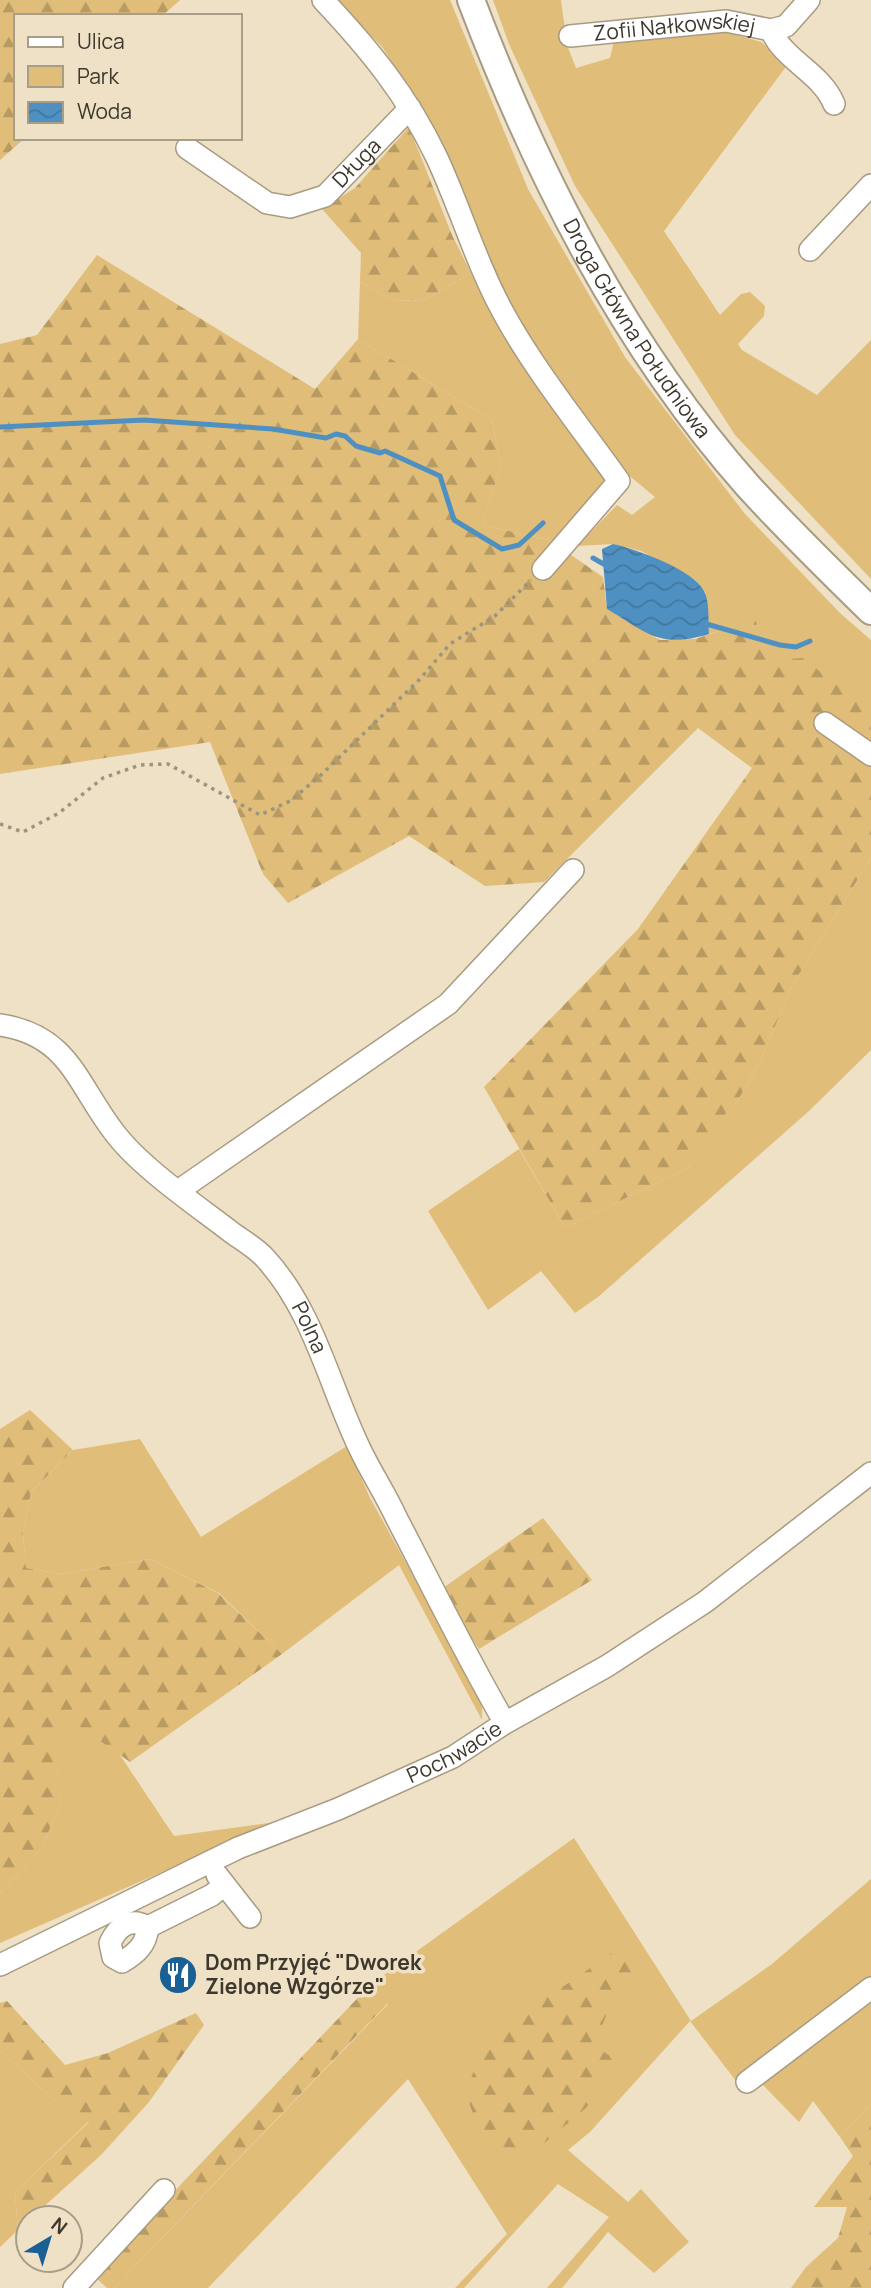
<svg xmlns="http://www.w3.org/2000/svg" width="871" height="2288" font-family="Manrope,sans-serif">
<defs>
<pattern id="forest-firs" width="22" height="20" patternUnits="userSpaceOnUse" patternTransform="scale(1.75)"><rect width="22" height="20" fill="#e0bd78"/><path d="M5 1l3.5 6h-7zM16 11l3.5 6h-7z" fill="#b79b63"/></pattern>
<pattern id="water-waves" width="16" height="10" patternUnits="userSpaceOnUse" patternTransform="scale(1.75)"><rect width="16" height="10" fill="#4e90c2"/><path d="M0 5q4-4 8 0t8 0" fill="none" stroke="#42779e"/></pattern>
</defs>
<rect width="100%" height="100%" fill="#efe1c6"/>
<path fill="#e0bd78" d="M337 0H450L528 189 625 357 745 514 841 614 871 640V743L766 709 755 620 709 634 705 592 694 579 641 551 613 544 577 546 617 505 632 515 655 497 620 468 510 309 453 169 416 100 383 48Z
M493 0H561L567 45 576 68 610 58 614 41 726 32 761 42 788 64 664 231 720 315 741 294 750 292 765 306 764 316 738 344 742 350 817 395 871 340V579L735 435 575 186 509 44Z
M471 273 505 339 609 481 556 545 549 540 482 525 501 466 492 420 358 339 360 282 395 301 425 300Z
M871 858V1050L809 1111 598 1297 575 1313 541 1271 488 1310 428 1211 519 1149 565 1228 691 1166 686 1157 738 1100 759 1064 793 984Z
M140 1439 201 1537 347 1446 370 1498 482 1700V1720L399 1565 282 1654 219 1593 150 1559 61 1574 26 1568 23 1534 31 1492 73 1450Z
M52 1707 120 1755 174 1836 276 1822 0 1943V1893L42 1848 60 1804Z
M574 1838 691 2021 772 1964 871 1879V1976L736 2081 690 2021 590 2132 568 2150 628 2202 641 2189 689 2242 654 2273 608 2232 562 2288H547L609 2217 558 2184 464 2288H455L507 2234 408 2079 208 2288H114L388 2004 370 1985Z
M871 1997V2104L840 2137 813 2101 799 2122 760 2082Z
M0 2051 71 2115 89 2121 15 2192 18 2230 0 2247Z"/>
<path fill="url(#forest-firs)" d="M0 0H180L162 16H16V138H25L0 160Z
M409 127 452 235 471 273 425 300 395 301 360 282 361 253 322 209 355 188Z
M97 255 315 389 358 339 492 420 501 466 482 525 549 540 603 577 607 609 660 640 695 639 755 619 761 636 770 623 775 630 767 642 771 660 803 658 871 713V858L793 984 759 1064 738 1100 687 1157 691 1166 565 1228 484 1087 638 929 752 768 698 728 544 882 485 886 409 836 288 903 263 874 210 742 0 774V344L37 335Z
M30 1410 73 1450 31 1492 23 1534 26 1568 61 1574 150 1559 218 1593 282 1654 130 1762 53 1708 60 1804 42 1848 0 1893V1429Z
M543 1518 592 1580 479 1649 440 1590Z
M621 1947 637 1953 640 1969 613 1999 594 2045 620 2063 586 2108 531 2154 498 2158 479 2130 465 2092 488 2038Z
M370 1985 388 2003 114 2288H107L94 2276Z
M7 2001 65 2065 108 2053 196 2013 204 2025 149 2102 101 2155 18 2230 15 2192 89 2122 71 2115 0 2051V2003Z
M871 2104V2288H791L806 2267 838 2238 847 2207H814L853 2156 840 2137Z"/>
<path fill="url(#water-waves)" d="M613 544C636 549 694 570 704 591 710 602 708 622 709 634 660 649 647 633 607 609L602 549Z"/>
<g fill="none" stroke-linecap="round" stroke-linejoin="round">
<path stroke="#4e90c2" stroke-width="5" d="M0 427 144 420 273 429 326 438 336 434 345 436 356 446 380 453 385 451 440 476 454 520 502 549 519 545 543 523
M593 558 607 566
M703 623 780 645 796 647 810 641"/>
<g stroke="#a89b82" stroke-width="24">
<g id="minor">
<path d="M323 0C370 50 407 95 437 158 461 210 476 263 504 314 534 369 582 429 619 481L543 569"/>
<path d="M771 30C784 61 821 72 834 104"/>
<path id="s1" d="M570 36 726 21 771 30 786 26 809 0"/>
<path id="s2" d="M187 148 267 203 290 207 325 196 410 108"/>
<path d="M810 250 871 185"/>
<path d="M825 723 871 755"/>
<path id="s3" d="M0 1025C69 1035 77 1084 114 1132 140 1167 196 1205 231 1232 242 1240 256 1248 265 1258 313 1310 329 1384 359 1447 370 1471 385 1493 396 1517 432 1586 466 1656 505 1723"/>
<path d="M178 1191 448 1004 573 870"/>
<path d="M217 1875 250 1917"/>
<path d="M148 1927C130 1917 118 1926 110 1943L113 1957 122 1962C137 1953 146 1945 148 1927L212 1895 224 1885"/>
<path id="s4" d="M0 1965 238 1848 338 1809 453 1757 505 1723 607 1666 705 1602 871 1473"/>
<path d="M747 2082 871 1988"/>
<path d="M74 2288 164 2190"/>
</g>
</g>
<g stroke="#a89b82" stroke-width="30">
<g id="major">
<path id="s5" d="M471 0C537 174 624 346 748 486 787 529 829 570 871 611"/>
</g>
</g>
<path stroke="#9d9480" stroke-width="3.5" stroke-dasharray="3.5 5" stroke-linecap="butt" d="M0 824 23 832 59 813 103 778 140 765 168 764 260 815 290 801 320 776 420 679 450 644 495 616 531 580"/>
<use href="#minor" stroke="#fff" stroke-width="21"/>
<use href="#major" stroke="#fff" stroke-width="26"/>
</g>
<defs>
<g id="restaurant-disc" transform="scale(2.0125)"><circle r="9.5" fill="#1b6095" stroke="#efe1c6"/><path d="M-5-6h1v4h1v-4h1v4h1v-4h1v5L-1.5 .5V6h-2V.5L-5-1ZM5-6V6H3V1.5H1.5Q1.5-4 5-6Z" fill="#fff"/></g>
</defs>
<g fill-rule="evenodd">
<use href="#restaurant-disc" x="178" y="1975"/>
</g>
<g text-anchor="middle" stroke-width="7" stroke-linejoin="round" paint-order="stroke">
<g font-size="21" fill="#3d382d" stroke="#efe1c6">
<text dy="7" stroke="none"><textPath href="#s1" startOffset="105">Zofii Nałkowskiej</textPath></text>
<text dy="7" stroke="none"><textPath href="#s2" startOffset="203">Długa</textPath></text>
<text dy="7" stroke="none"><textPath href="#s5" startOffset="369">Droga Główna Południowa</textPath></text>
<text dy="7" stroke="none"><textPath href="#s3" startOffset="443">Polna</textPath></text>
<text dy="7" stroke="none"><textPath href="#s4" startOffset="502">Pochwacie</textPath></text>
</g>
<g font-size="21" font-weight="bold" fill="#3d382d" stroke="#efe1c6" text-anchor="start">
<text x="205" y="1970">Dom Przyjęć "Dworek<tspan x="205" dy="24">Zielone Wzgórze"</tspan></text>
</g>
</g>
<rect x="14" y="14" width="228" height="126" fill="#efe1c6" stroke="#a89d89" stroke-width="2"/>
<rect x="28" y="37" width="35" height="10" fill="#ffffff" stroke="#a89d89" stroke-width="2"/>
<text x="77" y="49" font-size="21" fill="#3d382d">Ulica</text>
<rect x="28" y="66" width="35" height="21" fill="#e0bd78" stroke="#a89d89" stroke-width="2"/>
<text x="77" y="84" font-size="21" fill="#3d382d">Park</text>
<rect x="28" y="102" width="35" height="21" fill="url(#water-waves)" stroke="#a89d89" stroke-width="2"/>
<text x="77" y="119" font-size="21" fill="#3d382d">Woda</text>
<g transform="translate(49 2239) rotate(38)"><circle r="33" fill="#efe1c6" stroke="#a89d89" stroke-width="2"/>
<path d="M0-5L12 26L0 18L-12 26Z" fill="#1b6095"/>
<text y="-10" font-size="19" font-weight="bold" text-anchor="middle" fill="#3d382d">N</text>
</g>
</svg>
